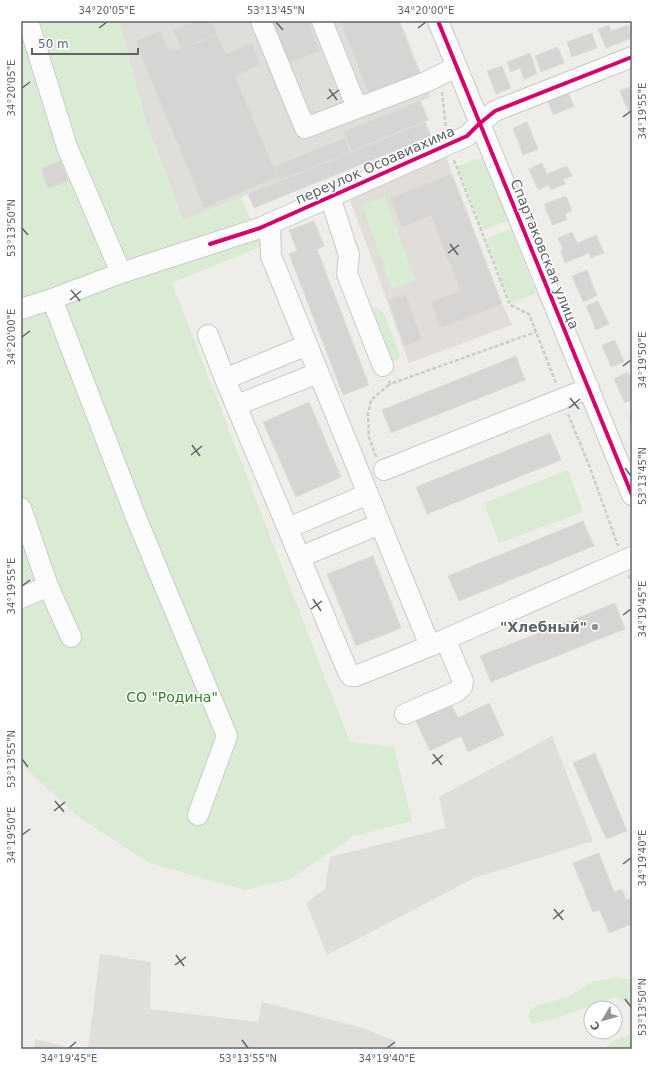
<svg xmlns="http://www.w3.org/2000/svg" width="653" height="1070" font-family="'DejaVu Sans',sans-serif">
<rect width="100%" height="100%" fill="#efede9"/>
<path fill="#e0deda" d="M119 21H400L431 97 421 101 429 120 183 221 145 119Z
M552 736 593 841 474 878 327 955 306 903 325 889 330 857 446 828 439 797Z
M100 954 151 962 150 1009 258 1022 262 1002 363 1028 395 1041 396 1049H88Z
M35 1039 75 1049H34Z"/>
<path fill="#e1ddd8" d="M446 154 452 174 502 304 512 325 409 363 375 267 348 195Z"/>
<path fill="#d9ecd3" d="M21 21H119L145 119 182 220 241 197 262 246 172 283 350 742 394 747 412 821 354 836 290 879 245 890 149 863 77 816 21 764Z
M483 157 508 221 483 230 458 166Z
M385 196 415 280 392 289 362 205Z
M511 229 536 293 511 303 486 239Z
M370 308C376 307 379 308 384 313L399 352 400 357 395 361 386 358Z
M568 470 583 512 499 543 484 503Z
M617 977 632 980V1006L616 997 559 1017 532 1024 528 1016 531 1009 535 1006 570 996 594 981Z
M632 1033V1049H603L613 1041Z"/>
<path fill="#d7d5d3" stroke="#dedcd8" d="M197 21H212L217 34 181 49 173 30Z
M271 21H308L320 51 288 63Z
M340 21H399L420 74 369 94Z
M609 25 611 31 628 25 632 38 606 48 598 29Z
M161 31 168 50 180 49 217 35 226 54 252 43 260 65 235 76 278 177 204 208 135 41Z
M592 33 597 48 572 57 567 42Z
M558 47 564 63 541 72 535 56Z
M530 53 537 74 524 79 520 68 511 72 507 62Z
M502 66 511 88 496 94 487 71Z
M632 86V115L630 116 620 91Z
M568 93 574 106 553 115 548 102Z
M420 101 428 120 351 151 343 132Z
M425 122 431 136 254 208 248 194Z
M527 122 538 149 523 155 513 128Z
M345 138 350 152 280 180 274 166Z
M61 161 68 181 48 188 41 168Z
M542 163 547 174 567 166 572 176 563 179 565 184 551 190 549 185 538 190 529 169Z
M452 174 502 304 441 328 431 302 460 291 431 216 401 227 390 198Z
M566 196 572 211 565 214 567 220 552 225 544 204Z
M314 221 324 246 317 249 369 385 343 395 289 254 297 251 289 230Z
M572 232 577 243 596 235 604 253 591 258 589 253 565 263 560 251 563 250 558 238Z
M587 270 597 296 583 302 572 276Z
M406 295 422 340 404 346 388 300Z
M598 301 609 324 596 330 586 306Z
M615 340 624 362 611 367 602 345Z
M516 356 525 380 391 433 382 410Z
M628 372 632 382V400L625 403 614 379Z
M309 402 341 477 296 497 263 422Z
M632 415V425L629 416Z
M550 433 561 460 427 514 416 487Z
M583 521 594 546 459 601 448 576Z
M373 556 401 628 356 646 327 574Z
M615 603 625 629 491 682 480 656Z
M489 703 504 735 468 752 461 736 430 751 416 721 451 704 458 718Z
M595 753 627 831 606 839 573 763Z
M599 853 614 892 622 889 626 900 632 898V924L609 933 600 910 593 912 573 863Z"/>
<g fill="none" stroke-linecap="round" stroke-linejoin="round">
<g stroke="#cacaca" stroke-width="22">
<path id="minor" d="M28 21 67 147 121 273
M261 21 305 128 426 82 456 67
M322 21 357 108
M438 21C502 179 568 337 632 495
M330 197 349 255 347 274 383 366
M270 223 271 256 430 646
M52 299 137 520 227 736 198 815
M21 309 52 299 121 273 260 228 467 136 479 124 495 111 632 57
M208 335 225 379
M307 345 225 379 348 672 351 676H356L430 646 632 557
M237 405 318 373
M384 470 589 388
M21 508 48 586 71 637
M288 528 368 494
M300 557 380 524
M21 598 48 586
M405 714 456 692 462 687 463 681 445 639"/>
</g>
<path stroke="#c8cfca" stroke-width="2.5" stroke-dasharray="4 2" stroke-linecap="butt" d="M442 92 446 128
M454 160 510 305 529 314 556 383
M389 381 390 384 536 332
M568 414 589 465 618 546
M376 457 369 437 368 414 371 400 390 384
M629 575 632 584"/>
<use href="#minor" stroke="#fdfcfc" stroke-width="20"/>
<g stroke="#fff" stroke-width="6">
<path id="cycleway" d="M438 21C502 179 568 337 632 495
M210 244 260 228 467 136 479 124 495 111 632 57"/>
</g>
<use href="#cycleway" stroke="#d6006c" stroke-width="4"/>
</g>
<path fill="none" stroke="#5e6468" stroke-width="1.5" d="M276 22 283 30M99 28 107 22M418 28 426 22M22 88 30 82M329 89 337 100M327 99 339 90M623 117 631 111M22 228 28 235M450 244 458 255M448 253 459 245M71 290 80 301M70 300 81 291M22 337 30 331M623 366 631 360M570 398 579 409M569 408 580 399M192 445 200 456M191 455 202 446M625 468 631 476M22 586 30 580M313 599 321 611M311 609 322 601M623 615 631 609M433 754 442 765M22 759 28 767M432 764 443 755M55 801 64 812M54 811 65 802M22 835 30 829M623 864 631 858M554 909 563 920M553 919 564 910M176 955 184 966M175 965 186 957M625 999 631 1007M242 1040 248 1048M69 1048 76 1042M387 1048 395 1042"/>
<circle fill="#919495" stroke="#fff" stroke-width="1.5" cx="595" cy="627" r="4"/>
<g text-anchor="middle" stroke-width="3" stroke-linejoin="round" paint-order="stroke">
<g font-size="14" fill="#5e6468" stroke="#fff">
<text transform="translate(375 165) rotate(-24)" y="5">переулок Осоавиахима</text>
<text transform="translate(545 254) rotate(68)" y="5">Спартаковская улица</text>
</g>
<g font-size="14" font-weight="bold" fill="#5e6468" stroke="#fff" text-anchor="end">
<text x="587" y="632">"Хлебный"</text>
</g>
<g font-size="14" fill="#34812b" stroke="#fff">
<text x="172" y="702">СО "Родина"</text>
</g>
</g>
<rect width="653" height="1070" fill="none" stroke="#ffffff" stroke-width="44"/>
<g transform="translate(603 1020) rotate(232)"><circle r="19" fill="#ffffff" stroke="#bfc1c3"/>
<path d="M0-3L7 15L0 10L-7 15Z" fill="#919495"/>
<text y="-6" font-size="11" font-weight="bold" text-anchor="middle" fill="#5e6468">С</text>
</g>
<path d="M32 48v6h106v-6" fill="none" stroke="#5e6468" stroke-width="2"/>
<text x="38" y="48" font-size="12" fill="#5e6468" stroke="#ffffff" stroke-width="3" paint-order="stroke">50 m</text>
<rect x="22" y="22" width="609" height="1026" fill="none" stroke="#5e6468" stroke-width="1.5"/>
<g font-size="10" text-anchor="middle" fill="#5e6468">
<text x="107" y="14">34°20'05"E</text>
<text x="276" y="14">53°13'45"N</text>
<text x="426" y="14">34°20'00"E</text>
<text transform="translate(11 88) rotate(-90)" y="4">34°20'05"E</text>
<text transform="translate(642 111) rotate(-90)" y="4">34°19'55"E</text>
<text transform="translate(11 228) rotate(-90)" y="4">53°13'50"N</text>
<text transform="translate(11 337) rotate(-90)" y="4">34°20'00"E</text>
<text transform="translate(642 360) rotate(-90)" y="4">34°19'50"E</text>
<text transform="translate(642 476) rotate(-90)" y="4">53°13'45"N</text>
<text transform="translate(11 586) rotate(-90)" y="4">34°19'55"E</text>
<text transform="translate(642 609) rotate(-90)" y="4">34°19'45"E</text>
<text transform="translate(11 759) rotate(-90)" y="4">53°13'55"N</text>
<text transform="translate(11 835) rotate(-90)" y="4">34°19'50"E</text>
<text transform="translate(642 858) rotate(-90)" y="4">34°19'40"E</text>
<text transform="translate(642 1007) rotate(-90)" y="4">53°13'50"N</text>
<text x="69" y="1062">34°19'45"E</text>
<text x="248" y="1062">53°13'55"N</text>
<text x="387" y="1062">34°19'40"E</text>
</g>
</svg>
